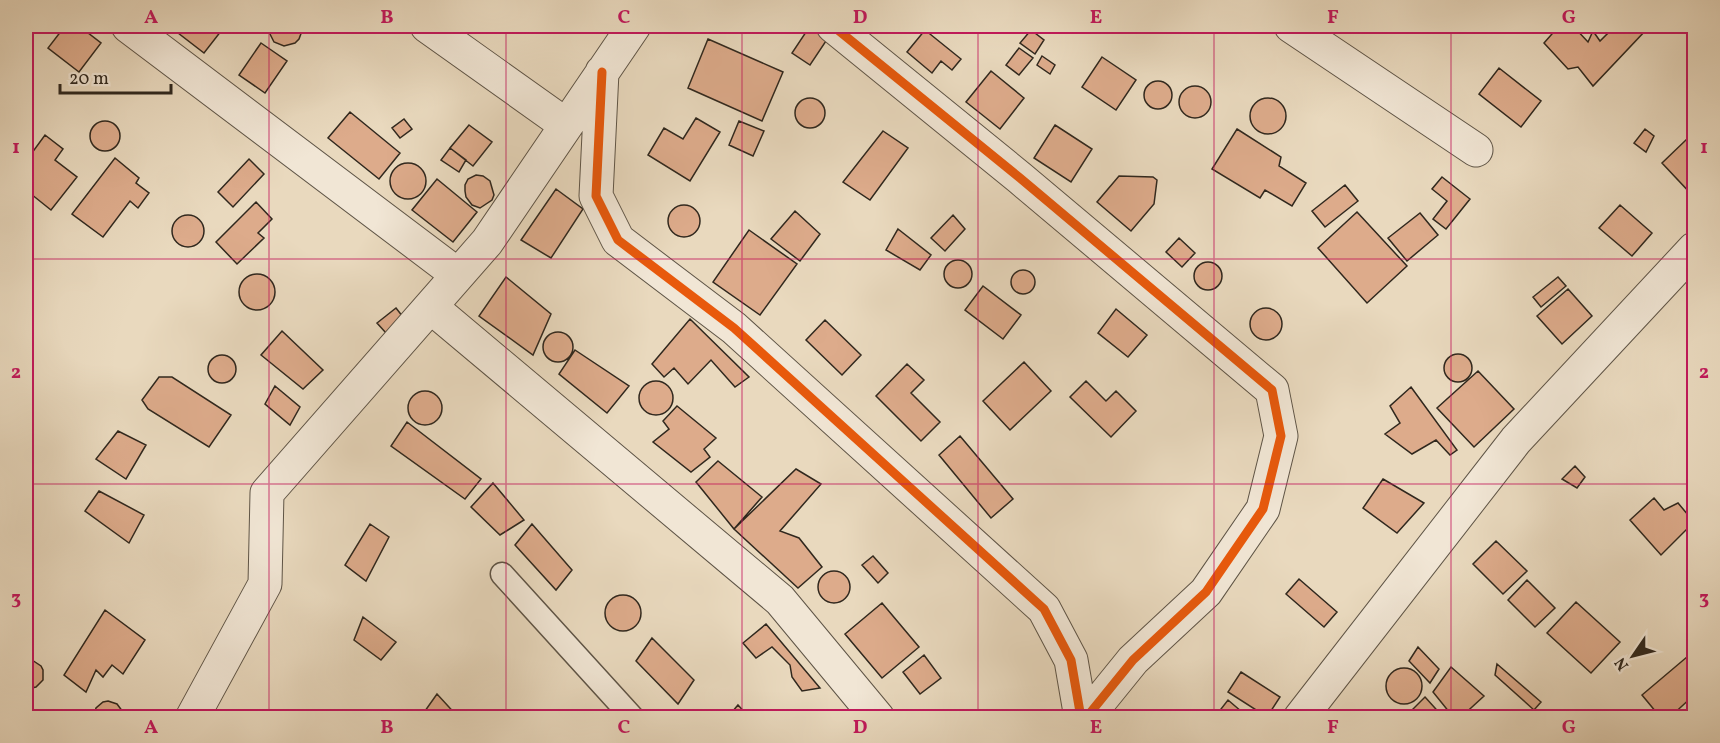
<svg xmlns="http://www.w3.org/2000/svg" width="1720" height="743" font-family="Vollkorn,serif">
<rect width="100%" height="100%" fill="#e9d9be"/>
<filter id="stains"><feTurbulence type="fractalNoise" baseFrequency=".00333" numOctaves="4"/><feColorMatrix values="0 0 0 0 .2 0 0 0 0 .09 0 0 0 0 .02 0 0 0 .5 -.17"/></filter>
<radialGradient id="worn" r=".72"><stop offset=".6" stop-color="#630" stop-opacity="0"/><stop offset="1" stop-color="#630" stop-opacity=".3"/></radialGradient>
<path fill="#ddab8b" stroke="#30281e" stroke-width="1.5" d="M65 26H79L101 43 79 72 48 48Z
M169 26H225L204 53Z
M269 26H303V28L299 39 295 43 284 46 274 42 269 32Z
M810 26 828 38 810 65 792 53Z
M1559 26H1573L1588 42 1593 31 1600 41 1608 33 1598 26H1638L1645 31 1593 86 1578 67 1568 69 1544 43Z
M925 30 961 59 952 70 941 61 932 73 907 52Z
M1031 30 1044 40 1035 54 1020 43Z
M708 39 783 72 762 121 688 88Z
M261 43 287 61 265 93 239 75Z
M1019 48 1033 58 1019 75 1006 65Z
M1042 56 1055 65 1050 74 1037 65Z
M1102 57 1136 80 1116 110 1082 87Z
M1499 68 1541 101 1521 127 1479 94Z
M991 71 1024 98 1000 129 966 102Z
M1144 95a14 14 0 1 1 28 0a14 14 0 1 1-28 0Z
M1179 102a16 16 0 1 1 32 0a16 16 0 1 1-32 0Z
M795 113a15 15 0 1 1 30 0a15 15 0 1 1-30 0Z
M1250 116a18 18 0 1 1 36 0a18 18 0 1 1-36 0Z
M350 112 400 153 379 179 328 138Z
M696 118 720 132 690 181 648 155 664 128 683 139Z
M404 119 412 129 400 138 392 128Z
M739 121 764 131 753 156 729 145Z
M90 136a15 15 0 1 1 30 0a15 15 0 1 1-30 0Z
M469 125 492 142 473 166 450 148Z
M1055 125 1092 149 1071 182 1034 158Z
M1237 129 1281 157 1279 166 1306 183 1292 206 1265 190 1260 198 1212 169Z
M1645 129 1654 136 1646 152 1634 143Z
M883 131 908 148 870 200 843 182Z
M45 135 63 149 55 160 77 177 51 210 26 190V161Z
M1688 138 1694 145V197L1662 163Z
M450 148 466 160 459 172 441 160Z
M115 158 139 178 136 183 149 193 138 208 130 201 103 237 72 214Z
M249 159 264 174 233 207 218 192Z
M390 181a18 18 0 1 1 36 0a18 18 0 1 1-36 0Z
M476 175 483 176 490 181 494 195 492 200 480 208 472 205 466 197 465 191V185L468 179Z
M1119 176 1153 177 1157 180 1154 204 1131 231 1097 202Z
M1442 177 1470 199 1446 229 1433 219 1447 201 1432 189Z
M437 179 477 212 453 242 412 210Z
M1345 185 1358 201 1325 227 1312 211Z
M556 189 583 209 551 258 521 240Z
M256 202 272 219 258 233 264 238 237 264 216 242Z
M1620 205 1652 233 1632 256 1599 228Z
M668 221a16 16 0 1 1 32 0a16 16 0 1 1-32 0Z
M795 211 820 234 800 261 771 239Z
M1357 212 1407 266 1367 303 1318 248Z
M1420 213 1438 235 1407 261 1388 238Z
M953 215 965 229 945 251 931 238Z
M172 231a16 16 0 1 1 32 0a16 16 0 1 1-32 0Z
M898 229 931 255 920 270 886 250Z
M749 230 797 264 760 315 713 282Z
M1179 238 1195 253 1182 267 1166 252Z
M944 274a14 14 0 1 1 28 0a14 14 0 1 1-28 0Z
M1194 276a14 14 0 1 1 28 0a14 14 0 1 1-28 0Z
M1011 282a12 12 0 1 1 24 0a12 12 0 1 1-24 0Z
M239 292a18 18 0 1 1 36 0a18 18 0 1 1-36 0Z
M506 277 551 314 533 355 479 316Z
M1558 277 1566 286 1541 307 1533 297Z
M983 286 1021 315 1003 339 965 310Z
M1568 289 1592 316 1562 344 1537 316Z
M1250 324a16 16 0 1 1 32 0a16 16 0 1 1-32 0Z
M396 308 403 317 386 333 377 323Z
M1116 309 1147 335 1128 357 1098 333Z
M690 319 749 377 735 387 711 360 688 384 674 368 664 377 652 364Z
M825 320 861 355 842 375 806 340Z
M282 331 323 370 303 389 261 355Z
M543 347a15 15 0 1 1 30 0a15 15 0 1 1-30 0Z
M575 350 629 386 607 413 559 374Z
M1444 368a14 14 0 1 1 28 0a14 14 0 1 1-28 0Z
M208 369a14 14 0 1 1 28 0a14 14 0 1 1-28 0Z
M1024 362 1051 391 1010 430 983 401Z
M907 364 924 380 911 393 940 422 921 441 876 396Z
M1478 371 1514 409 1474 447 1437 408Z
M159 377H172L231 415 209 447 148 409 142 400Z
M639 398a17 17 0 1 1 34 0a17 17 0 1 1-34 0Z
M1086 381 1106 401 1116 391 1136 411 1111 437 1070 397Z
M275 386 300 407 290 425 265 404Z
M1411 387 1457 450 1450 455 1436 440 1412 454 1385 434 1400 423 1390 406Z
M408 408a17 17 0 1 1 34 0a17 17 0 1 1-34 0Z
M677 406 716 438 704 449 710 457 691 472 653 442 669 429 663 421Z
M407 422 481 479 465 499 391 446Z
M118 431 146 445 126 479 96 459Z
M960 436 1013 499 991 518 939 455Z
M718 461 762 497 734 529 696 482Z
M1575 466 1585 477 1577 488 1562 479Z
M796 469 821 484 780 531 799 538 822 567 798 588 734 529Z
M1383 479 1424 503 1397 533 1363 508Z
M493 483 524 520 500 535 471 507Z
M99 491 144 515 129 543 85 511Z
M1654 498 1664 510 1678 503 1694 522 1661 555 1630 520Z
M370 524 389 537 366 581 345 565Z
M532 524 572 570 556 590 515 545Z
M1694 526V547L1688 538 1690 530Z
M1496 541 1527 571 1503 594 1473 564Z
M873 556 888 573 878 583 862 565Z
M818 587a16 16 0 1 1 32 0a16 16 0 1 1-32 0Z
M1299 579 1337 612 1324 627 1286 594Z
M1527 580 1555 608 1535 627 1508 600Z
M605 613a18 18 0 1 1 36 0a18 18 0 1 1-36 0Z
M1576 602 1620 642 1591 673 1547 633Z
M882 603 919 647 882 678 845 634Z
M105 610 145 640 123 674 112 665 103 677 96 670 86 692 64 675Z
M363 617 396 642 381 660 354 640Z
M766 624 820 688 802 691 792 677 790 665 772 647 756 658 743 643Z
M652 638 694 680 678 704 636 661Z
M1418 647 1439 669 1430 683 1409 661Z
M1694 651V695L1669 718H1661L1642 695Z
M924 655 941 678 920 694 903 672Z
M32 660 41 666 43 670V680L36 687 27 689H26V661Z
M1497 664 1541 702 1534 710 1495 675Z
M1451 667 1484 696 1460 718H1454L1433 692Z
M1386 686a18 18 0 1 1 36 0a18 18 0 1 1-36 0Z
M1241 672 1280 697 1267 717 1228 692Z
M437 694 459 718H420Z
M1425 697 1444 718H1413L1409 713Z
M1228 700 1249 718H1214Z
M108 701 117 704 123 712V718H93L96 708 103 702Z
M738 705 750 718H727Z"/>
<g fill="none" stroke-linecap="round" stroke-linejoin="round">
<g stroke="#5e5446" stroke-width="25">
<path id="lane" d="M502 574 633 718"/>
</g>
<g stroke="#5e5446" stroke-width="35">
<path id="street" d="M128 26 458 275
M427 26 566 125
M833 26 1020 178 1272 390 1281 436 1263 509 1206 592 1133 660 1086 718
M1291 26 1476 150
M602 72 596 196 618 240 734 328 1044 609 1071 660 1081 718
M431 307 780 600 878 718
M192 718 265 584 267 493 487 242 634 26
M1300 718 1516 440 1694 249"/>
</g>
<use href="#lane" stroke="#f1e6d5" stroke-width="22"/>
<use href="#street" stroke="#f1e6d5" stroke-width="33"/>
<g stroke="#f1e6d5" stroke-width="13">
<path id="cycleway" d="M833 26 1020 178 1272 390 1281 436 1263 509 1206 592 1133 660 1086 718
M602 72 596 196 618 240 734 328 1044 609 1071 660 1081 718"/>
</g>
<use href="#cycleway" stroke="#e8590c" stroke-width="9"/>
</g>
<path fill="none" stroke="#c2185b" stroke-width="1.5" stroke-opacity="0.55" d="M269 26V718M506 26V718M742 26V718M978 26V718M1214 26V718M1451 26V718M26 259H1694M26 484H1694"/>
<rect width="1720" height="743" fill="none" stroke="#e9d9be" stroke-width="66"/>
<g transform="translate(1633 656) rotate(235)" stroke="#f1e6d5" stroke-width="4.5" paint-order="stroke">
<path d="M0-4.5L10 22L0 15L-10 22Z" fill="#30281e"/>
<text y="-9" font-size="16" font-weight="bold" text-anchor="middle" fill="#30281e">N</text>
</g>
<path d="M60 84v9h111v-9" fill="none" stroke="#30281e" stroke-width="3"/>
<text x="69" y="84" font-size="18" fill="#30281e" stroke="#f1e6d5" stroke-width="4.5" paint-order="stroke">20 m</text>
<rect x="33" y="33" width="1654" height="677" fill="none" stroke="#c2185b" stroke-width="2"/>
<g font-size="20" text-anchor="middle" font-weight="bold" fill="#c2185b">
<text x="151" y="23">A</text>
<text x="387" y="23">B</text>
<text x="624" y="23">C</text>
<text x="860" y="23">D</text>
<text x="1096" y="23">E</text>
<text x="1333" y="23">F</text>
<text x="1569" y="23">G</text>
<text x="16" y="153">1</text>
<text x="1704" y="153">1</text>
<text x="16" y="378">2</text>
<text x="1704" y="378">2</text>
<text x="16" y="604">3</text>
<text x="1704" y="604">3</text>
<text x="151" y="733">A</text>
<text x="387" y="733">B</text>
<text x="624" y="733">C</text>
<text x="860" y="733">D</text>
<text x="1096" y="733">E</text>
<text x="1333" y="733">F</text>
<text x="1569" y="733">G</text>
</g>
<rect width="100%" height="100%" filter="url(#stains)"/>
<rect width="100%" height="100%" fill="url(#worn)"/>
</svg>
